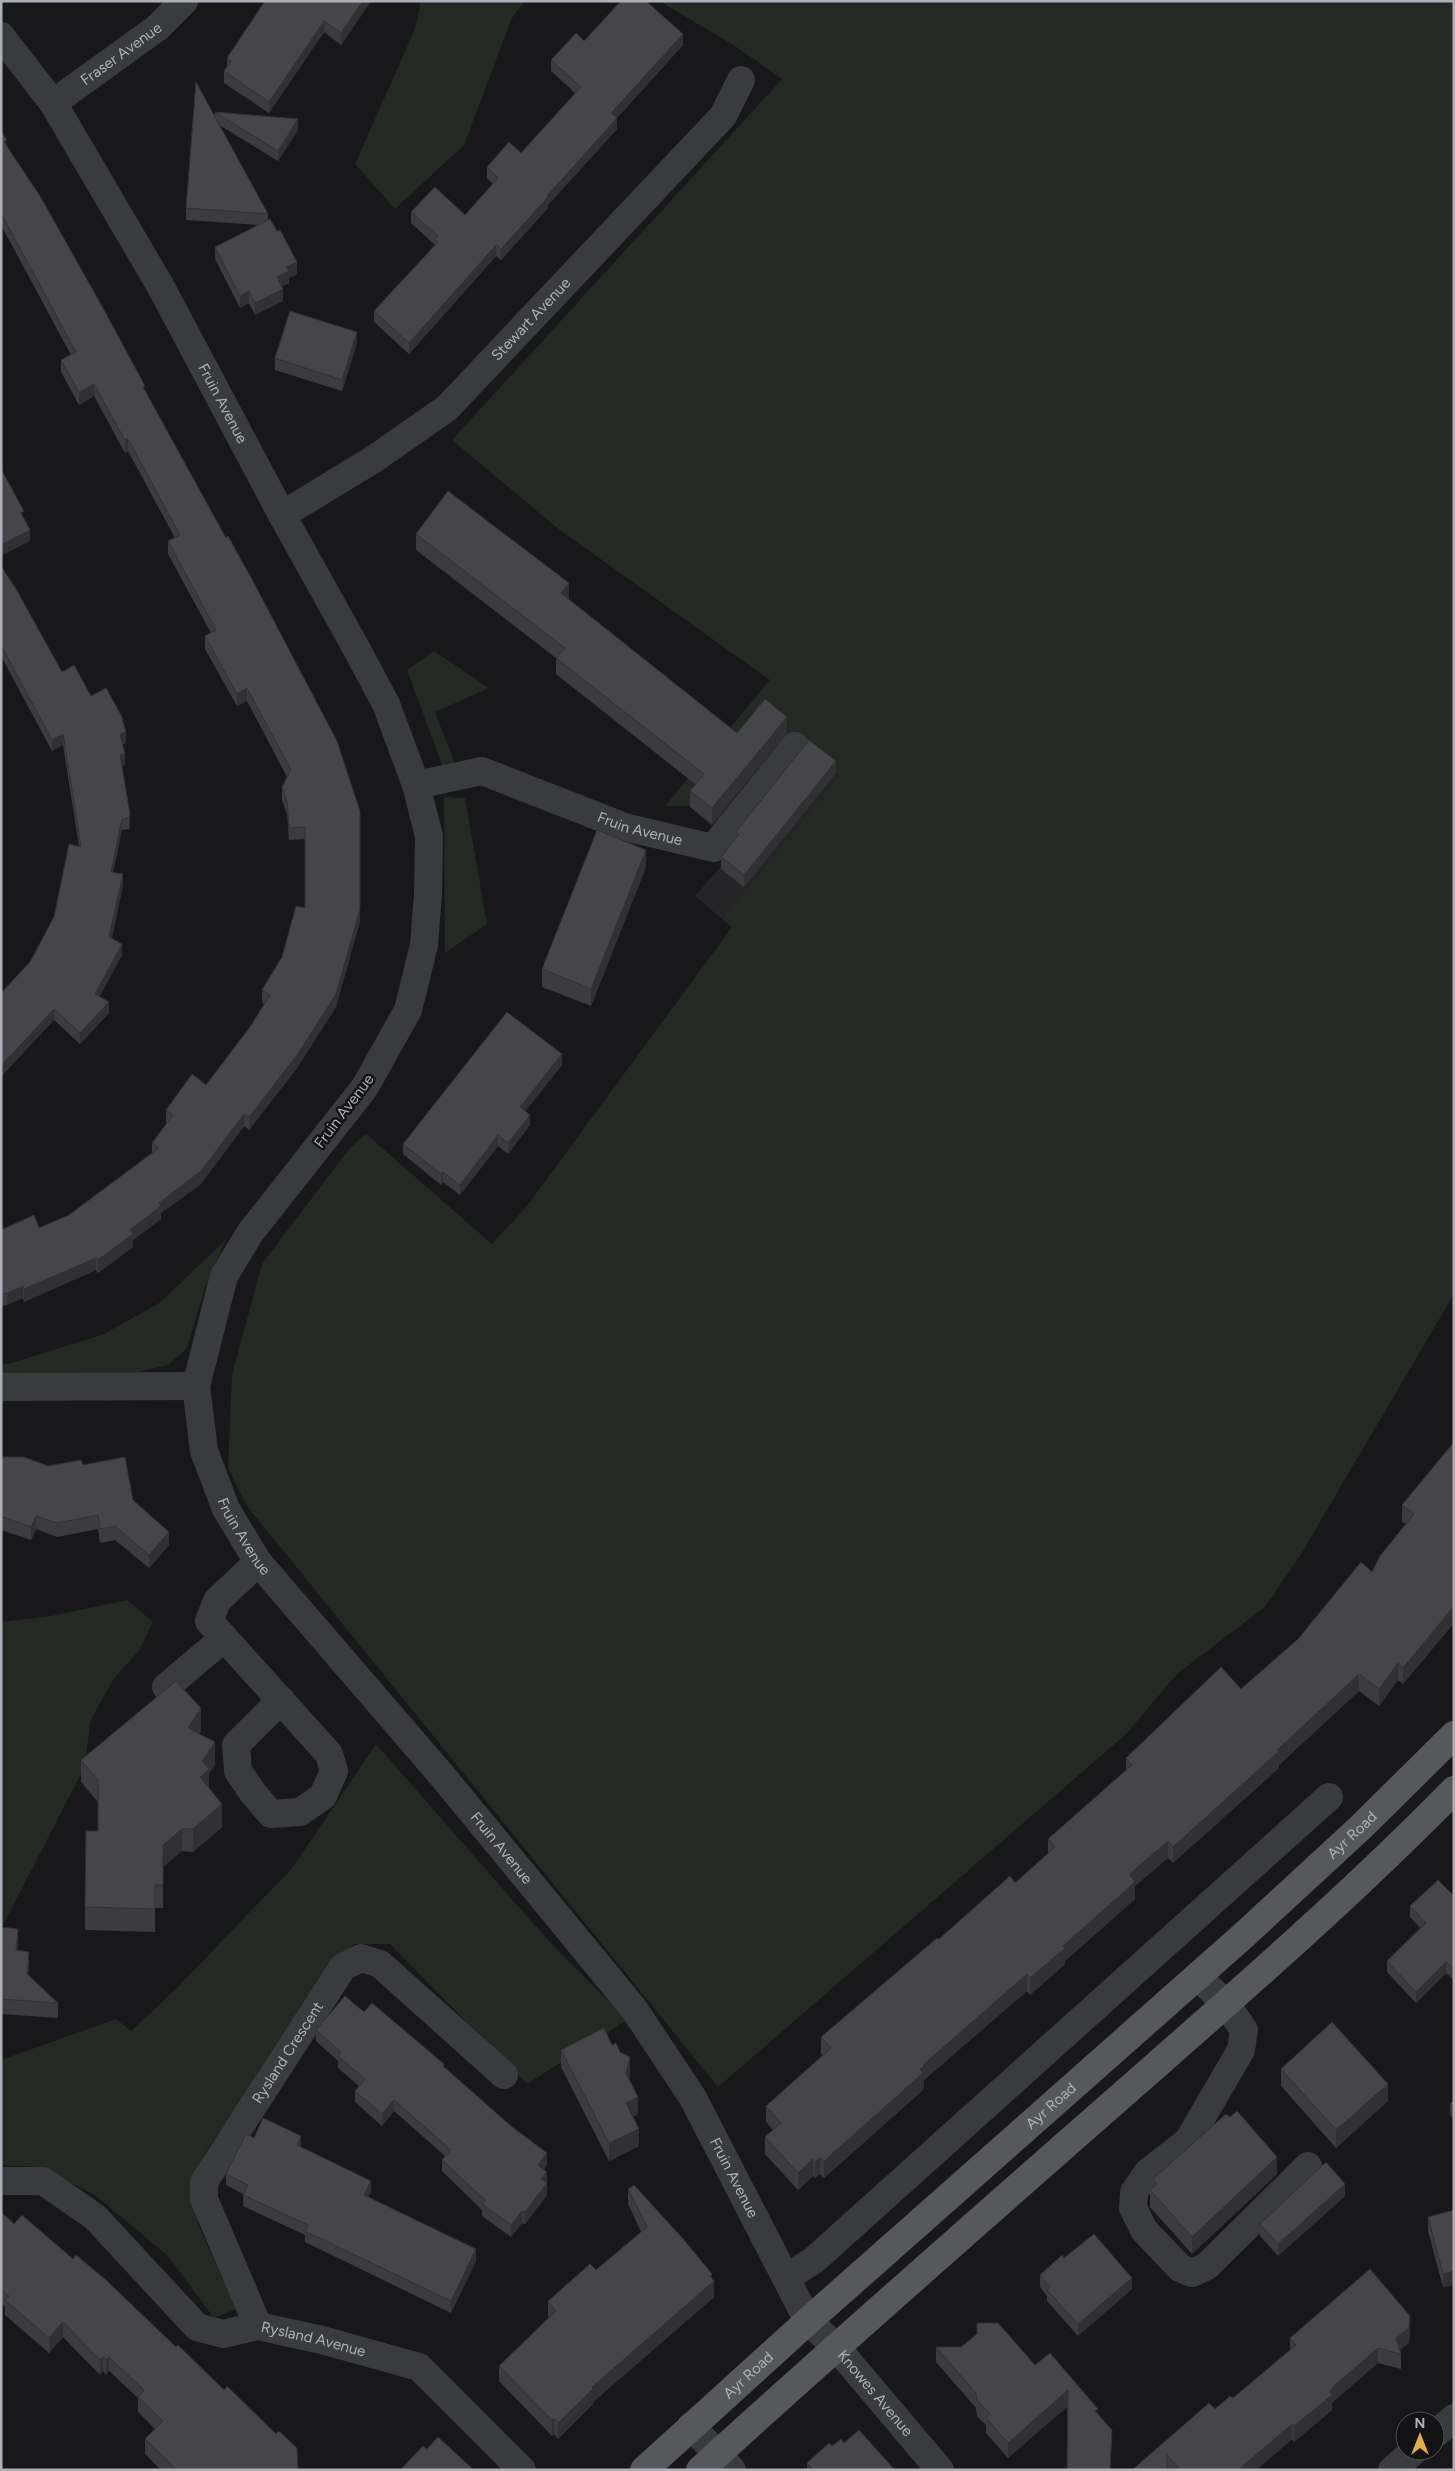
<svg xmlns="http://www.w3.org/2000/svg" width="1455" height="2471" font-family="Figtree,sans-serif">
<rect width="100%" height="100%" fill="#18181a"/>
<path fill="#252527" d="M764 710 841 776 722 919 695 896 736 849 689 806Z"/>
<path fill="#232a24" d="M421 1H525L512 18 464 145 395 209 355 164 415 29Z
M659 1H1454V1294L1301 1554 1265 1607 1178 1673 1125 1735 718 2087 247 1506 228 1468 232 1375 262 1264 349 1149 366 1134 492 1244 527 1206 732 927 722 919 840 776 764 710 689 806H665L770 680 556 527 452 440 782 79 735 46Z
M434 651 489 688 435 712 455 764 443 767 407 670Z
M444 797 465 798 487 924 445 953Z
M226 1239 205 1288 187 1348 168 1365 137 1372 1 1375V1365L15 1362 104 1334 161 1302Z
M127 1600 153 1622 140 1649 113 1680 90 1721 85 1766 3 1925 1 1924V1622L51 1616Z
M376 1744 546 1938 627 2020 527 2084 390 1944H353L208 2148 192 2178 198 2224 236 2309 214 2318 168 2256 95 2195 40 2167 1 2165V2060L116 2019 131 2031 176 1989 293 1867Z"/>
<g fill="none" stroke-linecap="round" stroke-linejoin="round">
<g stroke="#3a3b3f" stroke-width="28">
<path id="s1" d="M1 36 53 103 161 287 282 515 355 646 386 704 416 785 429 836 428 894 424 945 408 1010 365 1087 250 1233 224 1276 196 1386 204 1451 226 1509 258 1562 444 1778 634 2009 693 2098 808 2321 836 2347 940 2470"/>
<path id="s2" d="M53 103 157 28 184 1"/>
<path id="s3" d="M282 515 374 459 447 408 723 116 741 80"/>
<path id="s4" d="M416 785 482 771 625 827 713 848 795 746"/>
<path d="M1 1387 196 1386"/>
<path d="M258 1562 217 1601 209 1621 329 1754 334 1771 323 1796 300 1812 271 1814 253 1793 238 1771 236 1745 281 1700"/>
<path d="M166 1687 224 1638"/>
<path d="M1197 1976 1226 2004 1244 2030 1241 2050 1188 2141 1148 2172 1134 2192 1133 2208 1144 2230 1180 2268 1192 2273 1207 2266 1308 2166"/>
<path id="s5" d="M1 2181H43L95 2217 197 2327 223 2334 258 2326 322 2340 419 2367 522 2470"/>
<path d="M786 2278 814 2260 1329 1797"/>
<path id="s6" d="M258 2326 204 2199V2182L343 1967 361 1958 380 1964 504 2075"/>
<path d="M691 2426 732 2470"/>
<path d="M1435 2434 1454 2418"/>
<path d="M1392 2470 1414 2451"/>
</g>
<g stroke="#56585e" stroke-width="28">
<path id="s7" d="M644 2470 808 2321 1244 1935 1361 1827 1454 1735"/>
<path d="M700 2470C836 2346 974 2225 1112 2104 1228 2002 1346 1900 1454 1790"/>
</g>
</g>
<path fill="#3c3c40" d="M371 1 341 45 324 32 269 113 224 83V71L227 68V58Z
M584 41 683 45 617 118V129L548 205V208L501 260 496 256 409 354 374 322V311L435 245 411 223V212L465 215 493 184 487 178V167L521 153 575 93 551 71V60Z
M215 112 298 130 278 161 219 125 268 214V221L297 274 289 278V283L281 287 283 301 255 315 249 303 240 308 215 259V247L259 225 186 220V208L215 117Z
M1 131 7 146 145 391 360 921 336 1007 297 1068 249 1130 244 1126 201 1184 161 1213V1219L133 1240V1247L98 1273 96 1270 24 1302 23 1298 7 1305 1 1306V1230L39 1228 69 1215 152 1153V1143L167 1123H166V1110L206 1085 250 1027 264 1004 262 1002V990L282 957 305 908V839L289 840 287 814 282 800V787L287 777 247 701 237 706 205 649V636L211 633 168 554V541L175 538 128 451 125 453 94 396 79 405 61 372V360L71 355 1 225Z
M357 343 342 391 275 370V358Z
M416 534 568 599 737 733H787L712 824 690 807V791L695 784 556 674V658L416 550Z
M1 566 62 672 91 696 126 743 122 744 125 765 122 766 130 814V825L129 829 122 830 113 872 123 885 112 938 122 955 99 997 109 1013 80 1044 54 1020 30 962 54 917 79 846 63 745 52 751 1 656Z
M836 773 744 887 721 869V857L736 838V832Z
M646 867 591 1006 542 987V969Z
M562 1065 525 1111 530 1125 508 1154 498 1146 460 1195 443 1182 441 1185 403 1154V1144Z
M1454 1442V1623L1403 1684 1398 1680 1379 1706 1359 1691 1279 1765V1768L1173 1863 1168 1858 1135 1886V1899L1065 1961V1964L1030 1995 1027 1991 924 2080 923 2090 824 2178 820 2174 815 2178 813 2176 798 2190 765 2154V2137L773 2130 766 2122V2106L823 2056 821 2054V2037L939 1939 1015 1883 1048 1854V1839L1126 1770V1758L1241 1689 1298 1639 1372 1572 1406 1524 1402 1522V1505Z
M1 1457 48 1466 83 1465 133 1500 169 1545 149 1568 115 1540 100 1543 98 1529 57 1537 36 1529 31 1540 1 1530Z
M201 1731 199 1734 215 1765 209 1773V1788L222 1827 193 1852 182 1851 163 1867V1908H155V1932L85 1930V1907L98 1831V1802L81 1782V1760Z
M1454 1896V1980L1446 1973 1416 2003 1387 1972V1961L1420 1928 1410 1917V1906Z
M1 1927 18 1944 17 1950 29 1966 28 1975 58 2003V2018L1 2014Z
M364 2012 444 2067 547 2165 544 2169 547 2183V2195L525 2224 522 2223 511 2237 482 2216V2210L442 2171V2160L445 2156 394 2111 382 2126 355 2102V2091L359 2086 338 2068V2061L316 2041V2030Z
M612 2045 630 2074 629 2079 638 2114 633 2117 639 2146 609 2161 561 2067V2050Z
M1281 2069 1388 2101 1336 2148 1281 2086Z
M1454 2100V2119L1450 2115V2104Z
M254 2138 301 2147 371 2192 368 2197 476 2261 451 2313 305 2242V2235L243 2206V2194L226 2185V2174Z
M1277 2174 1192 2254 1150 2207V2190L1153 2187V2179Z
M628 2189 712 2279 714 2297 593 2402V2404L558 2439 554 2434 552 2436 499 2381V2366L548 2318V2301L596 2270 641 2232 628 2204Z
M1345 2196 1278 2256 1260 2236V2224Z
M1454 2210V2285L1443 2287 1428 2231V2217Z
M1 2212 298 2470H161L145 2454V2439L155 2429 138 2412V2398L109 2371 106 2375 103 2371 100 2375 63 2337 49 2353 5 2315V2307L1 2304Z
M1064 2258 1132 2289 1078 2336 1047 2301V2296L1040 2287V2275Z
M1410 2332 1409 2343 1400 2350 1401 2354V2369L1378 2363 1335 2400 1332 2403V2410L1294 2442 1292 2439 1256 2470H1132L1215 2409 1233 2398 1290 2350V2338Z
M936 2347 1035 2365 1098 2415 1112 2445 1068 2406 1008 2458 986 2433V2425L977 2416 976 2408 936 2362Z
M844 2443 895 2470H807V2463L832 2446Z"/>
<path fill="#313134" d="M363 1H371L341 45V33Z
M324 21V32L269 113V102Z
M683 34V45L611 124V113Z
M617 118V129L548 205V208L501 260V249L547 196Z
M298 119V130L278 161V151Z
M496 245V256L409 354V343Z
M297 262V274L289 278V283L277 289V277L286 267Z
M283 289V301L255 315V303Z
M249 291V303L240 308V296Z
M357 332V343L342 391V380Z
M94 384V396L79 405V392Z
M128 439V451L125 453V440Z
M30 530V541L1 556V545Z
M569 583V599L561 593Z
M247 688V701L237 706V694Z
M787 717V733L712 824V808Z
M126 732V743L120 745V734Z
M63 734V745L52 751V740Z
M125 754V765L120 766V755Z
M836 761V773L744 887V875Z
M130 814V825L129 829V818Z
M122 819V830L111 883V872Z
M646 850V867L591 1006V989Z
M123 874V885L109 948V937Z
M360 909V921L336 1007 297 1068 249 1130V1117Z
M122 944V955L95 1005V994Z
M109 1002V1013L80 1044V1033Z
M54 1009V1020L1 1077V1066Z
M562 1054V1065L520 1118V1107Z
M244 1114V1126L201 1184 161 1213V1219L133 1240V1247L98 1273V1260L159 1203Z
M530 1115V1125L508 1154V1143Z
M498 1135V1146L460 1195V1185Z
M443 1172V1182L441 1185V1174Z
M96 1258V1270L24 1302V1289Z
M23 1286V1298L7 1305V1293Z
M36 1516V1529L31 1540V1527Z
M169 1532V1545L149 1568V1555Z
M1454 1606V1623L1403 1684V1668Z
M1398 1663V1680L1379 1706V1689Z
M1359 1674V1691L1279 1765V1768L1173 1863V1847Z
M201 1708V1731L188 1751V1728Z
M215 1742V1765L209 1773V1791L200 1777 202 1761Z
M222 1804V1827L193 1852V1829Z
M182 1829V1851L163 1867V1845Z
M1168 1841V1858L1135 1886V1899L1065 1961V1964L1030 1995V1978L1132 1872Z
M18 1929V1944L16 1965V1950Z
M29 1952V1966L27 1988V1974Z
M1446 1962V1973L1416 2003V1992Z
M1027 1974V1991L924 2080 923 2090 824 2178V2161L920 2069 923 2065Z
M630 2057V2074L626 2090V2073Z
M1388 2084V2101L1336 2148V2130Z
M638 2097V2114L626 2120V2103Z
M394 2100V2111L382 2126V2114Z
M639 2129V2146L609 2161V2143Z
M301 2136V2148L297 2145Z
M547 2153V2165L538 2177V2165Z
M820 2157V2174L815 2178V2162Z
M1277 2157V2174L1192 2254V2237Z
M813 2159V2176L798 2190V2173Z
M547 2172V2183L541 2179Z
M371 2181V2192L364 2206V2195Z
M547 2183V2195L525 2224V2212Z
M1345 2184V2196L1278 2256V2244Z
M522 2211V2223L511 2237V2225Z
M476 2249V2261L451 2313V2301Z
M1454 2271V2285L1443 2287V2274Z
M712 2274V2282L714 2281V2297L593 2402V2404L558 2439V2423L592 2387Z
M1132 2278V2289L1078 2336V2324Z
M1410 2316V2332L1409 2343 1396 2353V2338Z
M63 2322V2337L49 2353V2338Z
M1378 2348V2363L1335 2400 1332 2403V2410L1294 2442V2426L1330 2391 1335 2385Z
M103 2357V2371L100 2375V2360Z
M109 2357V2371L106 2375V2360Z
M1068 2390V2406L1008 2458V2443Z
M554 2418V2434L552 2436V2420Z
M1292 2424V2439L1256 2470H1238Z"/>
<path fill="#46464a" stroke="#313134" d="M265 1H363L341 33 324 21 269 102 224 71 231 61 227 58Z
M621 1H646L683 34 611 113 617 118 547 196 548 197 501 249 496 245 409 343 374 311 438 242 435 239 438 236 411 212 435 187 465 215 498 178 487 167 509 142 521 153 581 87 551 60 576 33 584 41Z
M196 82 268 214 186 208Z
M215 112 298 119 278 151Z
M1 131 7 140 4 142 40 196 103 308 145 386 143 387 226 538 228 536 254 583 337 741 360 811V909L336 994 297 1055 249 1117 244 1114 201 1171 159 1203 161 1206 130 1230 133 1234 98 1260 96 1258 24 1289 23 1286 7 1293 1 1294V1230L34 1215 39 1228 69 1215 159 1148 152 1143 173 1115 166 1110 192 1074 206 1085 250 1027 270 995 262 990 282 957 296 906 305 908V827L289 828 287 801 282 787 291 770 247 688 237 694 205 636 216 630 215 628 168 541 180 535 128 439 125 440 94 384 79 392 61 360 76 352 1 213Z
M270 219 277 231 280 230 297 262 286 267 289 271 277 277 283 289 255 303 249 291 240 296 215 247Z
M290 311 357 332 342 380 275 358Z
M1 469 24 511 21 513 30 530 1 545Z
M448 491 569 583 561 593 737 733 765 699 787 717 712 808 690 791 704 774 556 658 565 648 416 534Z
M1 566 16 589 62 672 74 665 91 696 106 688 121 715 126 732 120 734 125 754 120 755 130 814 129 818 122 819 111 872 123 874 109 937 122 944 95 994 109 1002 80 1033 54 1009 1 1066V993L30 962 54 917 69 844 81 847 63 734 52 740 1 645Z
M809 740 836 761 744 875 721 857 739 834 736 832Z
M597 830 646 850 591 989 542 969Z
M507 1012 562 1054 520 1107 530 1115 508 1143 498 1135 460 1185 443 1172 441 1174 403 1144Z
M1454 1442V1606L1403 1668 1398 1663 1379 1689 1359 1674 1277 1750 1279 1751 1173 1847 1168 1841 1132 1872 1130 1875 1135 1882 1063 1946 1065 1948 1030 1978 1027 1974 923 2065 924 2066 920 2069 923 2073 824 2161 820 2157 815 2162 813 2159 798 2173 765 2137 781 2123 766 2106 831 2048 821 2037 937 1938 939 1939 1010 1876 1015 1883 1055 1847 1048 1839 1132 1765 1126 1758 1221 1667 1241 1689 1298 1639 1361 1562 1372 1572 1380 1556 1414 1514 1402 1505Z
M1 1457H24L48 1466 81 1460 83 1465 125 1457 133 1500 169 1532 149 1555 115 1526 100 1529 98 1515 57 1523 36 1516 31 1527 1 1516Z
M176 1681 201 1708 188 1728 215 1742 202 1761 209 1769 200 1777 222 1804 193 1829H182L163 1845V1885H155V1909L85 1907 86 1831H98V1780L81 1760Z
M1438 1880 1454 1896V1969L1446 1962 1416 1992 1387 1961 1426 1923 1410 1906Z
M1 1927 18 1929 16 1950 29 1952 27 1974 58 2003 1 1999Z
M345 1996 364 2012 372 2003 444 2064 443 2066 511 2126 547 2153 538 2165 547 2172 541 2179 547 2183 525 2212 522 2211 511 2225 482 2204 485 2200 442 2160 451 2150 394 2100 382 2114 355 2091 365 2079 338 2056 341 2052 316 2030Z
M1332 2022 1388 2084 1336 2130 1281 2069Z
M604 2028 612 2045 616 2043 620 2052 630 2057 626 2073 638 2097 626 2103 639 2129 609 2143 561 2050Z
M1454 2100V2107L1450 2104Z
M1237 2111 1277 2157 1192 2237 1150 2190 1157 2184 1153 2179 1226 2114 1230 2117Z
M263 2118 301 2136 297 2145 371 2181 364 2195 476 2249 451 2301 305 2231 308 2225 243 2195 248 2185 226 2174 246 2134 254 2138Z
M1326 2162 1345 2184 1278 2244 1260 2224Z
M634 2185 685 2241 712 2274 710 2276 714 2281 592 2387 593 2389 558 2423 554 2418 552 2420 499 2366 556 2311 548 2301 590 2264 596 2270 647 2227 628 2189Z
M1454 2210V2271L1443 2274 1428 2217Z
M1 2212 14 2224 22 2215 73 2259 76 2255 106 2280 176 2347 178 2345 224 2390 227 2386 276 2434 279 2431 297 2448 298 2470H177L145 2439 163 2421 138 2397 144 2390 109 2357 106 2360 103 2357 100 2360 63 2322 49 2338 5 2300 9 2296 1 2289Z
M1094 2234 1132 2278 1078 2324 1047 2290 1050 2287 1040 2275 1062 2255 1064 2258Z
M1370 2269 1410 2316 1409 2328 1396 2338 1401 2354 1378 2348 1335 2385 1330 2391 1332 2395 1294 2426 1292 2424 1238 2470H1180L1167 2455V2470H1132L1209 2403 1215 2409 1230 2396 1233 2398 1296 2345 1290 2338Z
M977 2323H998L1035 2365 1050 2353 1098 2409 1095 2411 1112 2430 1110 2470H1067L1068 2390 1008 2443 986 2418 990 2414 977 2400 976 2393 936 2347H961L977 2334Z
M859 2430 895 2470H813L807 2463 829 2443 832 2446 841 2439 844 2443Z
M438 2437 474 2470H400L423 2446 427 2449Z"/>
<g text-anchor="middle" stroke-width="5" stroke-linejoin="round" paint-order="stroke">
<g font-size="15" fill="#acb0b9" stroke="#131315">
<text dy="5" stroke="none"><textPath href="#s2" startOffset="84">Fraser Avenue</textPath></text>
<text dy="5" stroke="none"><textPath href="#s3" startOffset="319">Stewart Avenue</textPath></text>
<text dy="5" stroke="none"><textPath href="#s1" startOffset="430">Fruin Avenue</textPath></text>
<text dy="5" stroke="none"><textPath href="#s4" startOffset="236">Fruin Avenue</textPath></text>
<text transform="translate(344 1111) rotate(-53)" y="5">Fruin Avenue</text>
<text dy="5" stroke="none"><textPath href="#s1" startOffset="1685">Fruin Avenue</textPath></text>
<text dy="5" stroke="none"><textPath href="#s7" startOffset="951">Ayr Road</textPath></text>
<text dy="5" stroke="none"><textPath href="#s1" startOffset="2090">Fruin Avenue</textPath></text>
<text dy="5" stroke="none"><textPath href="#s6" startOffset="309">Rysland Crescent</textPath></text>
<text dy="5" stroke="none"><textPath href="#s7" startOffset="546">Ayr Road</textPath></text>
<text dy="5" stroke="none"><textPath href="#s1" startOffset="2495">Fruin Avenue</textPath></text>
<text dy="5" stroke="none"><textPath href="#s5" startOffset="375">Rysland Avenue</textPath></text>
<text dy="5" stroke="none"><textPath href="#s7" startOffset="141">Ayr Road</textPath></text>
<text dy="5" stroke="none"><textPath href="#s1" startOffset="2755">Knowes Avenue</textPath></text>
</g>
</g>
<rect width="1455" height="2471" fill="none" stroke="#acb0b9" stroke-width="5"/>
<g transform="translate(1420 2436)"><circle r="24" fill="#131315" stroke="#505257"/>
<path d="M0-4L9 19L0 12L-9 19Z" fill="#e0af4b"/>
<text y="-8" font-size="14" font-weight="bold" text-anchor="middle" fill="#acb0b9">N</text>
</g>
</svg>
